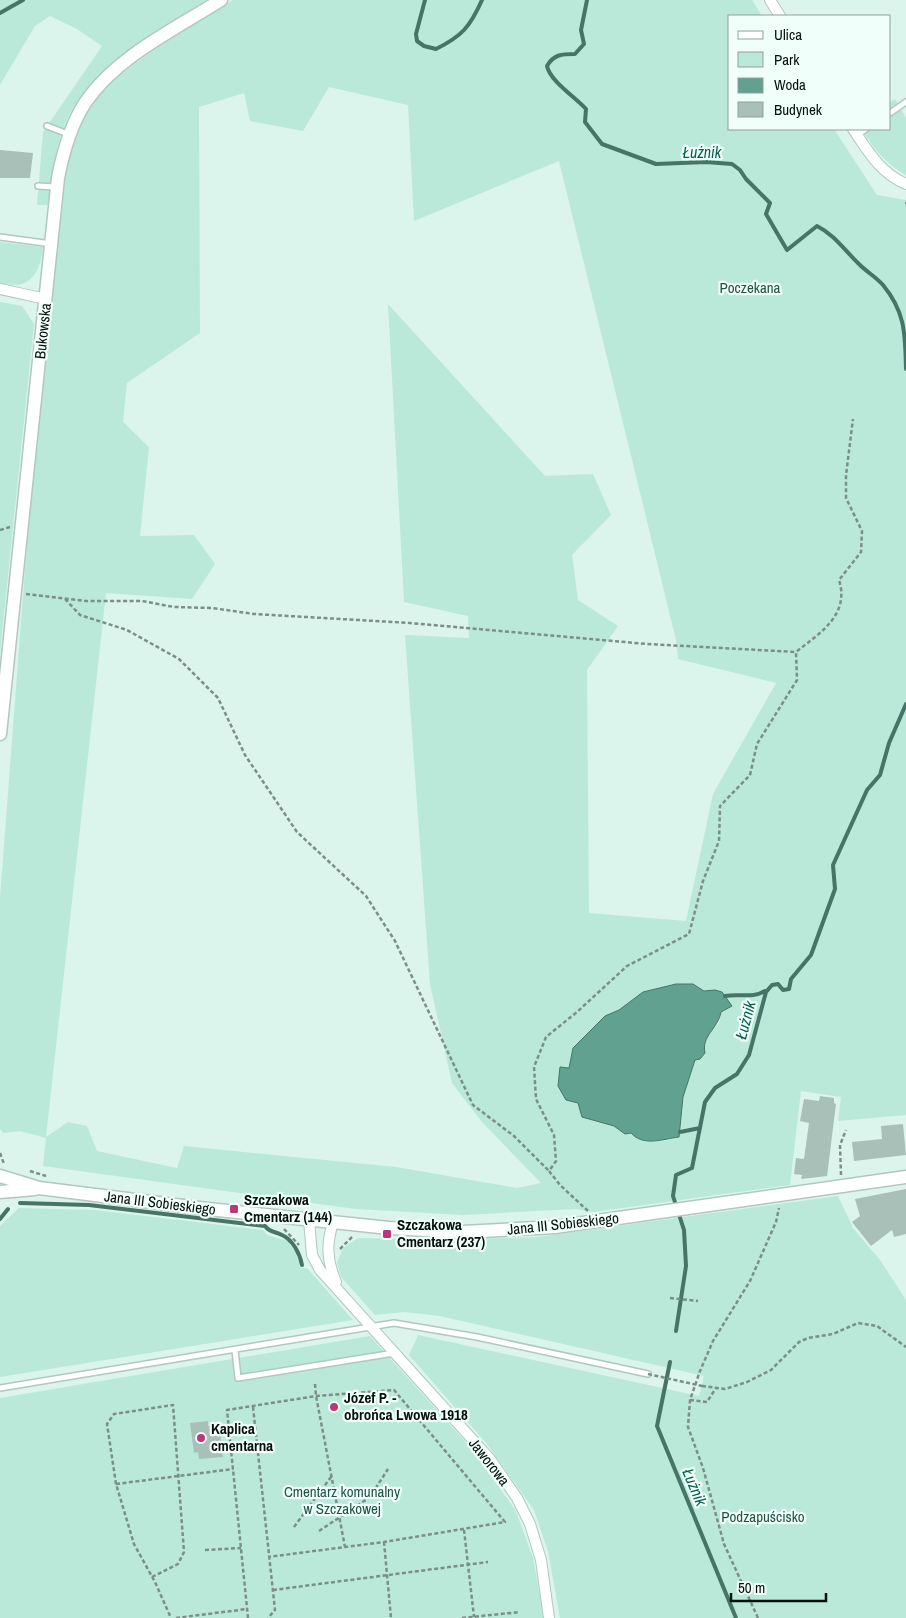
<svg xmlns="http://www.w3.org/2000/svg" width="906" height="1618" font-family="'Archivo Narrow',sans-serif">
<rect width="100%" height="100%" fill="#dbf4ec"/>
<path fill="#bae9da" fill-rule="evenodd" d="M0 0H206C154 34 87 67 63 129 54 153 52 179 49 205H37L43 132 102 46 77 29 50 16 35 26 0 85Z
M233 0H752L762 16H730V129H834L877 195 906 200V1115L838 1121 841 1097 801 1091 790 1185 594 1212 576 1209 463 1215 356 1209 43 1166 46 1138 20 1131 3 1133 0 1129V898L30 504 65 176C71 151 77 129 90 108 117 66 191 28 233 0ZM329 87 408 105 414 221 559 161 676 640 678 659 776 683 713 794 686 921 589 913 587 670 618 626 578 600 572 555 611 515 593 474 545 476 388 304 404 602 468 616 469 638 405 635 430 984 452 1083 482 1122 541 1183 517 1188 396 1167 184 1146 177 1168 97 1151 87 1126 68 1122 46 1137 106 593 192 599 215 564 194 535 140 536 149 447 123 422 127 383 200 333 199 107 244 93 250 121 303 131ZM676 984H693L704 991 715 990 731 1006 721 1012 719 1023 705 1039 700 1059 695 1060 683 1097 679 1137C658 1139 649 1146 631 1133L625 1134 614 1126 582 1117 578 1103 560 1067 569 1068 573 1048 605 1016 619 1010 643 992Z
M895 99 906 118V175C885 164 874 148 861 129H890V102Z
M0 242 43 247C40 274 30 291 0 283Z
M0 302 22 306 34 324 0 653Z
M838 1196 853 1228 880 1260 906 1300V1618H560L548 1551 534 1510 487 1444 409 1355 418 1335 699 1396 704 1376 440 1316 404 1312 375 1315 341 1277 337 1263 343 1248 358 1238 443 1240 537 1237Z
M19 1208 95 1210 263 1230 267 1235 288 1241 296 1254 301 1268H307L353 1320 0 1377V1226Z
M370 1336 470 1447 516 1511 533 1558 544 1618H0V1398Z"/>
<path fill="#61a18f" stroke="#467568" d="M676 984H693L704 991 715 990 722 992 732 1006 721 1012C718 1029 701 1036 705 1053L700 1059 695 1060 683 1097 679 1137C662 1139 644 1147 631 1133L625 1134 614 1126 582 1117 578 1103 566 1100 558 1086 560 1067 569 1068 573 1048 605 1016 619 1010 643 992Z"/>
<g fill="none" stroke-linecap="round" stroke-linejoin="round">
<path stroke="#467568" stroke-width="4" d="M425 0 416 34 417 41 424 46 436 49C462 36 470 27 482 0
M587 0 581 30 584 44 575 54C562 54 554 54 547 66 550 81 575 97 586 109L585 122 602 144 656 164 706 162 732 164 740 170 746 179 770 203 766 214 787 250 817 226C835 235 845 251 860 265 867 272 876 277 883 285 906 313 905 335 906 369
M0 13 23 0
M725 996C740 993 752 999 765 991
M680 1132 700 1128
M20 1203 89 1205 265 1226C270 1233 275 1231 282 1235 293 1240 300 1254 302 1265
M0 1219 8 1209
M676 1331 686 1266 684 1230 673 1196 676 1175 692 1168 705 1102 715 1088 737 1074 749 1055 766 992 772 985 778 984 783 990 789 989 791 979 811 955 835 889 833 865 867 790 880 775 889 743 906 704
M670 1362 657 1426 736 1618"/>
</g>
<path fill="#a8c0b8" d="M0 150 33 153 30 178H0Z
M820 1096 834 1098V1103L836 1104 827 1176 801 1179 802 1175 794 1174 796 1158 804 1159 809 1123 800 1121 804 1099 819 1101Z
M903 1124 906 1155 854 1161 852 1142 882 1139 881 1126Z
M906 1189V1234L894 1237 892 1230 871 1246 852 1222 860 1216 855 1199Z
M208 1421V1426L219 1425 223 1457 199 1459 198 1452 194 1453 190 1423Z"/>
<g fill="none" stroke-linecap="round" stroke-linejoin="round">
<g stroke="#b0c8c0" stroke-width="8">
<path id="service" d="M890 113 906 102
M47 126 68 134
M857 135 866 129
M38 186 55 187
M0 237 52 244
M235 1350 238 1378 394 1353
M0 1388 394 1323 477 1337 648 1374"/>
</g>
<g stroke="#b0c8c0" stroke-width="12">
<path id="minor" d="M770 0 780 16
M853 129C868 151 880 173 906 184
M0 289 46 299
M309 1220 312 1255 320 1270 490 1459 517 1498 530 1524 541 1560 549 1618
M333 1223C326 1244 327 1261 336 1282"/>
</g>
<g stroke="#b0c8c0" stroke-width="15">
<path id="tertiary" d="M0 734 58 178C63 152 70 126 85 103 116 57 175 29 221 0
M0 1176 39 1188 199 1208 389 1228 463 1232 555 1227 906 1177
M0 1192 35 1189"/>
</g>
<path stroke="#7c8e88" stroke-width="2.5" stroke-dasharray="4 2.5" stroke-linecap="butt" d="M905 203H906
M0 530 10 527
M26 594 86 601H142L174 607 212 608 254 614 410 623 647 644 796 652
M65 599 80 615 127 630 179 659 218 698 245 755 297 832 366 896 395 941 473 1105 514 1136 549 1171
M0 1153 4 1164
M30 1171 46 1176
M841 1175 840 1145 846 1130
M588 1211 560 1185 549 1171 556 1161 554 1135 536 1099 534 1067 546 1037 577 1012 627 966 689 934 703 881 719 841 720 806 750 775 757 744 797 680 796 652C820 633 850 615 839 580L861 552 862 531 846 498V475L853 419
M284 1229 299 1245
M340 1249 352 1237
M670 1298 698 1301
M315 1384 316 1396 345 1547
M702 1386 725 1389 747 1382 771 1370 799 1342 808 1338 833 1334 858 1323 877 1326 906 1347
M690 1400 707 1402 716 1388
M253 1407 275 1610 268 1618
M116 1484 233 1469
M294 1527 331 1477
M464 1530 474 1617
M319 1531 370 1497 388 1469
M384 1542 391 1618
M205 1550 241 1548
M152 1577 178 1564 184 1552 173 1405 114 1414 107 1424 116 1484 134 1544 155 1582 171 1618
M273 1590 488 1562
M176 1618 247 1609
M248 1618 227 1410 316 1396 394 1390 505 1522 384 1542 268 1557
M462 1618 520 1612
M758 1618 724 1544 703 1468 688 1427 690 1400 700 1371 713 1341 750 1281 776 1222 779 1208"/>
<use href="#service" stroke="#fff" stroke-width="5"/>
<use href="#minor" stroke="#fff" stroke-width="10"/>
<use href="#tertiary" stroke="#fff" stroke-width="12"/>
<path stroke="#7c8e88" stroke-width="2.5" stroke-dasharray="4 2.5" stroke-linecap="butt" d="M648 1374 702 1386"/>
</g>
<g fill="#bd377b" stroke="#f0fffa" stroke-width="2">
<rect x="229" y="1204" width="10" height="10" rx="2.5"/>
<rect x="382" y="1229" width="10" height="10" rx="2.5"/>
<circle cx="334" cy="1407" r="5"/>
<circle cx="201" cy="1438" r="5"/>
</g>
<g text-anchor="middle" stroke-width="4.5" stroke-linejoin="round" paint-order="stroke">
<g font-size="15" fill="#1e5346" stroke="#f0fffa">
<text x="750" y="293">Poczekana</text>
<text x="342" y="1497">Cmentarz komunalny<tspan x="342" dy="17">w Szczakowej</tspan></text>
<text x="763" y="1522">Podzapuścisko</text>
</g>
<g font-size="15" fill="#070f0c" stroke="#f0fffa">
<text transform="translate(43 331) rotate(-84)" y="5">Bukowska</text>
<text transform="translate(160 1203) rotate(7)" y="5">Jana III Sobieskiego</text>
<text transform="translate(563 1224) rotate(-6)" y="5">Jana III Sobieskiego</text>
<text transform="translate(489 1462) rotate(52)" y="5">Jaworowa</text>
</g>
<g font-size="15" font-weight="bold" fill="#070f0c" stroke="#f0fffa" text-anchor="start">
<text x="244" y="1205">Szczakowa<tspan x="244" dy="17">Cmentarz (144)</tspan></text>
<text x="397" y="1230">Szczakowa<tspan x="397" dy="17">Cmentarz (237)</tspan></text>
<text x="344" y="1403">Józef P. -<tspan x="344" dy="17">obrońca Lwowa 1918</tspan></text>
<text x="211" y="1434">Kaplica<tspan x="211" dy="17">cmentarna</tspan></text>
</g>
<g font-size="16" font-style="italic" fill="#065f4e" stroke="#f0fffa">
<text x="702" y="158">Łużnik</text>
<text transform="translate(745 1020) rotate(-75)" y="6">Łużnik</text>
<text transform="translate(695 1487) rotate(67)" y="6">Łużnik</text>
</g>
</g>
<rect x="728" y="15" width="162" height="115" fill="#f0fffa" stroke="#939f9b"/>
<rect x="738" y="31" width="25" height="8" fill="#ffffff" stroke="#939f9b"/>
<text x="774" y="40" font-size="15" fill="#070f0c">Ulica</text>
<rect x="738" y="52" width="25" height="15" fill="#bae9da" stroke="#939f9b"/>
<text x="774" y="65" font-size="15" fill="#070f0c">Park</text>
<rect x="738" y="78" width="25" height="15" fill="#61a18f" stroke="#939f9b"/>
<text x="774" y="90" font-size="15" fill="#070f0c">Woda</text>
<rect x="738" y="102" width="25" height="15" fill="#a8c0b8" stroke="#939f9b"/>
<text x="774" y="115" font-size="15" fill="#070f0c">Budynek</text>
<path d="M731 1593v8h95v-8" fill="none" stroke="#070f0c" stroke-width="2.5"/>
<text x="738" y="1593" font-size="15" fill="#070f0c" stroke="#f0fffa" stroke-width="4" paint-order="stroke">50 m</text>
</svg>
